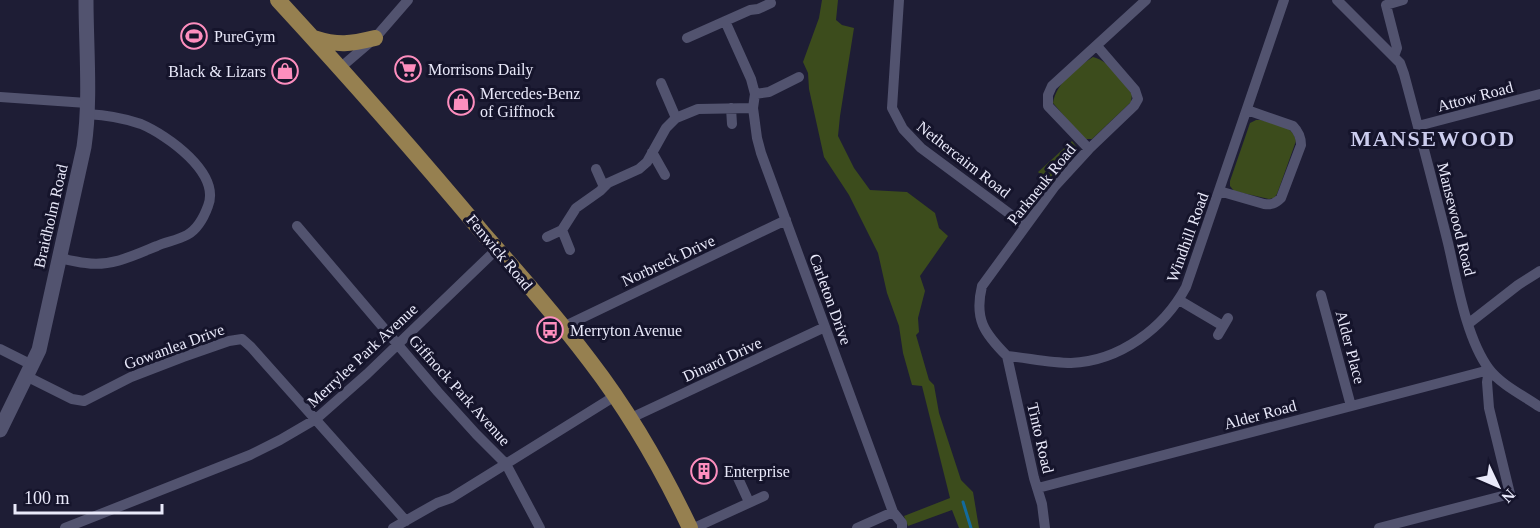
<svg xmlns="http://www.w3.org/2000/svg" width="1540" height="528" font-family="Georgia,serif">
<rect width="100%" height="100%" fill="#1e1d35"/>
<path fill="#3c4c1c" d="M822 0H838L836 20 842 25 854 28 840 116 838 136 854 168 870 190 907 192 935 213 939 228 948 236 920 276 925 291 918 318 919 332 916 335 929 380 934 385 939 413 961 480 973 492 979 528H959L952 510 908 526 904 516 950 498 922 386 912 385 903 353 899 326 887 293 878 253 849 195 824 157 809 89 808 73 803 62 819 18Z
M1093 57C1110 61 1121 80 1132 94L1131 102 1092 139H1086L1076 130 1053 103C1056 83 1077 67 1093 57Z
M1256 120H1261C1275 124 1293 125 1296 141L1277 194 1274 198 1269 199 1234 191 1230 186V181L1250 123Z
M1072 141 1078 149 1072 158 1049 183 1038 172Z"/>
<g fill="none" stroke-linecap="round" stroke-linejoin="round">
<path stroke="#136a9d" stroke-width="3" d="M963 502 971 528"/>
<path stroke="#52536f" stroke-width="10" d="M899 0 892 108 903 129 921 148 1026 226
M1337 0 1400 63 1404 74C1419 130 1434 187 1448 243 1457 281 1466 338 1489 369 1500 384 1524 396 1540 407
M725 21 751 79 755 94 753 108 757 138 761 153 893 512 902 523V528
M687 38 750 10 758 9 771 3
M1394 56 1397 48 1386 5 1403 0
M340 68 375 38 408 0
M661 83 676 118
M755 94 769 92 799 77
M0 97 87 103
M731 108 732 124
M1418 126 1540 94
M1089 149 1048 106V95L1052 86 1146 0
M652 152 665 175
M596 169 604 187
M1219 191 1264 204C1271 205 1275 204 1281 198L1301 145C1301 137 1299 132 1293 126L1247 110
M297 226 438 392 476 434 506 464 540 528
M562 230 570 250
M547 237 562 230 576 208 600 191 608 183 639 169 647 162 666 128 676 118 698 109 753 108
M59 258C68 260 77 262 86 263 111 267 135 255 157 246 166 242 178 240 187 235 198 229 204 217 208 206 221 173 167 135 141 124 124 118 105 115 87 114
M1321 295 1351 406
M1179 300 1223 326
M1468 324 1518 285 1540 271
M563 327 786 220
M1218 335 1228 318
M0 349 32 365
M1007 356C1028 358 1050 363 1071 363 1120 361 1164 328 1186 287L1284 0
M1007 356C984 333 974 319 982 286L1055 186 1089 149 1134 106 1138 99 1135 90 1097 46
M1007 356 1034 478 1042 504 1045 528
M26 376 72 399 84 401 131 377 183 357 229 341 242 339 251 347 406 521
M631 418 825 327
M738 478 749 502
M1038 488 1489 370 1487 382 1489 408 1510 494 1379 528
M65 528 250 455 280 440 316 419 367 374 497 249
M393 528 437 503 451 498 615 396
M694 528 764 496
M857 528 893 512"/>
<path stroke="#52536f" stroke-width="15" d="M0 430 39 350 84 147C91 100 86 47 86 0"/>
<path stroke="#968050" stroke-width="16" d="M278 0C348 76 416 153 482 232 519 274 556 316 590 361 630 413 662 469 690 528
M314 38C339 46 350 44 375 38"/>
</g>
<defs>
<g id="stadium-ring" transform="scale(1.35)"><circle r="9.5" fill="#15142b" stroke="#fd8ebe" stroke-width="1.5"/><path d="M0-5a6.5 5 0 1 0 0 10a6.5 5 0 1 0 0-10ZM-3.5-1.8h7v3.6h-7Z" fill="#fd8ebe"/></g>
<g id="supermarket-ring" transform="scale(1.35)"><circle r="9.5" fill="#15142b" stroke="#fd8ebe" stroke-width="1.5"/><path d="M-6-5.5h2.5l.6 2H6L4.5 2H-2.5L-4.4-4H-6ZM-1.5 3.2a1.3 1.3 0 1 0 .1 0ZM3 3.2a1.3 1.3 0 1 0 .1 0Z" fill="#fd8ebe"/></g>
<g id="shop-ring" transform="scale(1.35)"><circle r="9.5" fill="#15142b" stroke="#fd8ebe" stroke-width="1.5"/><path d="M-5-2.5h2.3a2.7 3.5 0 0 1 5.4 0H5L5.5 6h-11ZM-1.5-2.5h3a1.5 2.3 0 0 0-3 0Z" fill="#fd8ebe"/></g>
<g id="bus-ring" transform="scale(1.35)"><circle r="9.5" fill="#15142b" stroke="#fd8ebe" stroke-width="1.5"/><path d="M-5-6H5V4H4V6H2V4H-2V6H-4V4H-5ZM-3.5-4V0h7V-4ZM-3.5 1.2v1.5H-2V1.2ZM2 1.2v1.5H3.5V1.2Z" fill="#fd8ebe"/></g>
<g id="building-ring" transform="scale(1.35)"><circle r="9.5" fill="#15142b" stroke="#fd8ebe" stroke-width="1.5"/><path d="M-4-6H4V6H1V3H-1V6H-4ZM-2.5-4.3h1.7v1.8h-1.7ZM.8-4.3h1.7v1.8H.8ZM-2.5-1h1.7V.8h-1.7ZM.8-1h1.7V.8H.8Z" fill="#fd8ebe"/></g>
</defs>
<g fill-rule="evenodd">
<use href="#stadium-ring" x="194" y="36"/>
<use href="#supermarket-ring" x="408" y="69"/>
<use href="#shop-ring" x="285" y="71"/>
<use href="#shop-ring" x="461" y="102"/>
<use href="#bus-ring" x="550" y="330"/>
<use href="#building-ring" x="704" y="471"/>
</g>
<g text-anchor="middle" stroke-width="6" stroke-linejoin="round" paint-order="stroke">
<g font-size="16" fill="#e9e9fa" stroke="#15142b" text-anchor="start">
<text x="214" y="42">PureGym</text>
<text x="428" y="75">Morrisons Daily</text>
<text x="266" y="77" text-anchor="end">Black &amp; Lizars</text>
<text x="480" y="99">Mercedes-Benz<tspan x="480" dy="18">of Giffnock</tspan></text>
<text x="570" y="336">Merryton Avenue</text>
<text x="724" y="477">Enterprise</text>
</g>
<g font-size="16" fill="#e9e9fa" stroke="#15142b">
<text transform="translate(1475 96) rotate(-15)" y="6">Attow Road</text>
<text transform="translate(964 159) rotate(38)" y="6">Nethercairn Road</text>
<text transform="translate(1041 184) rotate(-51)" y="6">Parkneuk Road</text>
<text transform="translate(50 216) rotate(-77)" y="6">Braidholm Road</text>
<text transform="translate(1457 219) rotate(76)" y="6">Mansewood Road</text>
<text transform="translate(1187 237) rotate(-70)" y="6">Windhill Road</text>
<text transform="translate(500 252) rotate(50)" y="6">Fenwick Road</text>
<text transform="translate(668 260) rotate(-25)" y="6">Norbreck Drive</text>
<text transform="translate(831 299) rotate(70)" y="6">Carleton Drive</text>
<text transform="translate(174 346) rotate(-20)" y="6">Gowanlea Drive</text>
<text transform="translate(1351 347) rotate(75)" y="6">Alder Place</text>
<text transform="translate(362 355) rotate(-43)" y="6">Merrylee Park Avenue</text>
<text transform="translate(722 359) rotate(-25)" y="6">Dinard Drive</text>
<text transform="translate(460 390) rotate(48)" y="6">Giffnock Park Avenue</text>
<text transform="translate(1260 414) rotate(-15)" y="6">Alder Road</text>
<text transform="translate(1041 438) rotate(77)" y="6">Tinto Road</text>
</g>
<g font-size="22" font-weight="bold" letter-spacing="1.5" fill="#cccdee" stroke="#15142b">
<text x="1433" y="146">MANSEWOOD</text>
</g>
</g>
<g transform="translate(1498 486) rotate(134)" stroke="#15142b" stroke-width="4.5" paint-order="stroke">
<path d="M0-4.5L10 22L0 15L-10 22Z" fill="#e9e9fa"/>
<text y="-9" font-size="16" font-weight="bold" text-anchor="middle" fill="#e9e9fa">N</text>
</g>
<path d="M15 504v9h147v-9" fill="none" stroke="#e9e9fa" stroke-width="3"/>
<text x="24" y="504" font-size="18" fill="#e9e9fa" stroke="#15142b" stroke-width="4.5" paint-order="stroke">100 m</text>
</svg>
